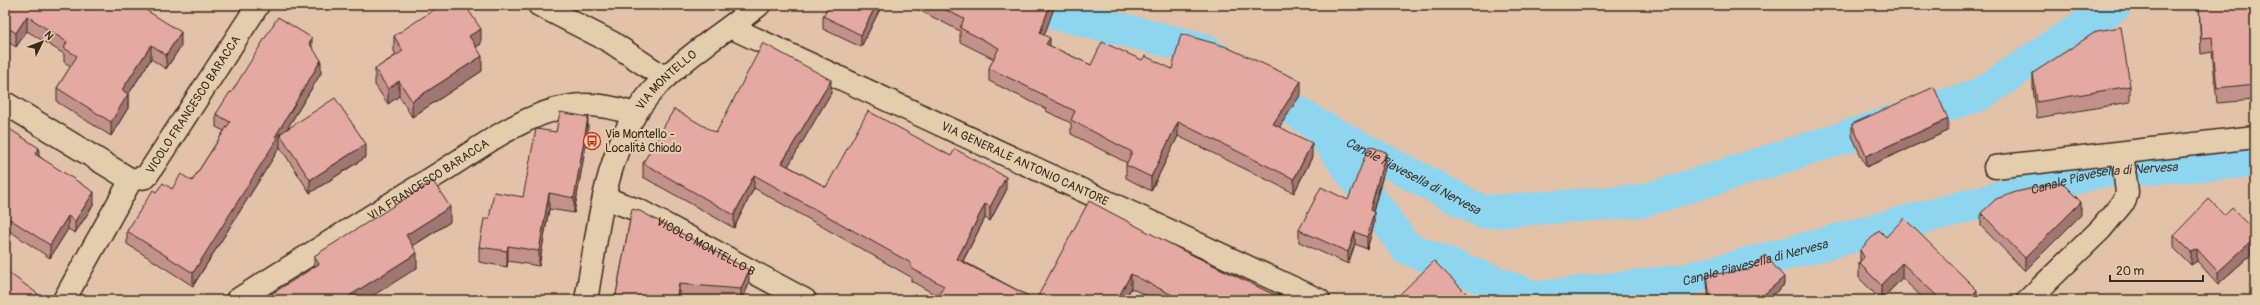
<svg xmlns="http://www.w3.org/2000/svg" width="2260" height="305" font-family="Pangolin,sans-serif">
<rect width="100%" height="100%" fill="#e3c2aa"/>
<filter id="ink" filterUnits="userSpaceOnUse"><feTurbulence type="fractalNoise" baseFrequency=".025" numOctaves="2"/><feDisplacementMap in="SourceGraphic" scale="8" xChannelSelector="R" yChannelSelector="G"/><feConvolveMatrix kernelMatrix="1 2 1 2 8 2 1 2 1" color-interpolation-filters="sRGB"/></filter>
<g filter="url(#ink)">
<g fill="none" stroke-linecap="round" stroke-linejoin="round">
<g stroke="#8ed6f0" stroke-width="33">
<path id="s1" d="M1020 5 1202 49 1318 126 1406 248 1536 298 1682 281 2101 171 2255 161"/>
<path id="s2" d="M1323 128 1483 212 1643 201 1979 95 2116 5"/>
</g>
<g stroke="#3b2a1e" stroke-width="25">
<g id="minor">
<path d="M539 5 611 42 665 78"/>
<path id="s3" d="M730 27 1319 300"/>
<path d="M5 103 131 180"/>
<path d="M1995 167 2255 137"/>
<path id="s4" d="M605 198 640 211 805 300"/>
<path id="s5" d="M64 300 131 180 146 177 258 5"/>
<path id="s6" d="M237 300C303 259 369 217 435 176 474 152 521 115 566 107 590 102 612 107 635 114"/>
<path id="s7" d="M586 300C600 224 604 132 666 77 695 50 728 29 759 5"/>
<path d="M2028 300 2101 229 2125 200 2127 192 2122 153"/>
</g>
</g>
<use href="#minor" stroke="#e3cdad" stroke-width="22"/>
</g>
<path fill="#c3918b" stroke="#3b2a1e" d="M5 5 181 46 166 69 151 59 128 95V108L111 136 57 102V88L71 66 64 62V54L27 31 16 47 5 40Z
M882 5 861 47 823 29V16Z
M917 5H1055L1044 35 1050 46 1091 65 1142 60 1172 69 1301 94 1279 127 1312 157 1294 193 1178 136 1151 191 1126 178V165L1127 163 1071 134V123L1046 111V109L989 81V68L994 59 960 42V31L917 9Z
M2199 5H2255V100L2217 103 2212 52 2201 54Z
M394 36 481 44 476 47 482 71 412 117 399 96 388 104 375 85V69L396 55 394 51Z
M312 47 321 73 287 129 366 157 310 193 280 147 193 286 127 244V231L156 192 172 189 192 181 224 131 216 127V114L231 93Z
M2033 73 2130 86V102L2037 118 2033 88Z
M831 93 788 166 826 187 1006 191 990 221 985 218 963 261 1036 300H936L938 296 911 281V277L754 188 734 228 643 177V163L716 133Z
M1852 124 1948 131 1866 167 1852 136Z
M5 126 94 204 75 233 68 229 50 258 5 228Z
M556 132H588L574 213 549 209 539 266 508 261 507 267 479 262V247L489 219 523 197Z
M1386 164 1373 212 1374 224 1367 249 1355 244 1348 264 1299 242V230L1348 200Z
M632 209 749 284 742 300H704L679 298V300H615Z
M1981 213 2081 215 2025 271 1981 226Z
M2225 215 2255 230V251L2218 284 2197 261 2191 265 2174 248V235Z
M450 222 413 246 417 268H314V256Z
M1886 237 1977 300H1925L1902 278 1881 300 1859 278V263L1860 262V250Z
M1180 249 1285 300H1155L1131 288 1125 300H1038V296Z
M1707 275 1784 285 1767 300H1709L1707 283Z"/>
<path fill="#9f7671" stroke="#3b2a1e" d="M876 5H882L861 47V35Z
M1050 5H1055L1040 47V33Z
M27 16V31L16 47V33Z
M481 29V44L469 51V36Z
M181 32V46L166 69V55Z
M312 38V50L309 43Z
M1050 38V51L1046 44Z
M151 45V59L128 95V108L111 136V122L122 90Z
M482 56V71L412 117V101Z
M321 60V73L282 137 280 134V147L193 286V273Z
M831 80V93L782 177V163Z
M399 81V96L388 104V89Z
M1301 81V94L1273 137V124Z
M588 117V132L574 213V198Z
M1948 119V131L1866 167V156Z
M1178 122V136L1151 191V177Z
M1312 143V157L1294 193V179Z
M366 144V157L310 193V180Z
M39 148V161L35 154Z
M1386 152V164L1370 222V210Z
M754 175V188L734 228V215Z
M1006 177V191L990 221V207Z
M94 192V204L75 233V221Z
M549 193V209L539 266V251Z
M2081 202V215L2025 271V258Z
M985 204V218L957 272V259Z
M450 207V222L406 250V235Z
M1374 212V224L1367 249V237Z
M68 216V229L50 258V245Z
M1355 232V244L1348 264V252Z
M2255 238V251L2218 284V272Z
M508 246V261L507 267V251Z
M2197 249V261L2191 265V252Z
M417 253V268L366 300H349V296Z
M1902 263V278L1881 300V285Z
M749 270V284L742 300H741V289Z
M1131 274V288L1125 300H1117Z
M1784 277V285L1767 300H1760V298Z
M679 284V300H676Z
M1977 290V300H1967Z
M38 294V300H34Z
M1469 296V300H1465Z"/>
<path fill="#e3a9a2" stroke="#3b2a1e" d="M5 5H138L181 32 166 55 151 45 122 90 128 94 111 122 57 88 77 56 64 48 67 42 27 16 16 33 5 26Z
M441 5H465L481 29 469 36 482 56 412 101 399 81 388 89 375 69 403 51 394 36Z
M829 5H876L861 35 823 16Z
M936 5H1050L1040 33 1050 38 1046 44 1091 65 1102 42 1142 60 1145 56 1172 69 1181 34 1224 46 1301 81 1273 124 1312 143 1294 179 1178 122 1151 177 1126 165 1132 152 1071 120 1075 111 1046 97V96L989 68 999 48 960 28 964 19Z
M2199 5H2255V84L2217 88 2212 37 2201 38Z
M278 17 312 38 309 43 321 60 275 137 335 98 366 144 310 180 280 134 193 273 127 231 153 190 156 192 163 183 172 189 181 174 192 181 230 122 216 114 230 92 231 93Z
M2121 27 2130 86 2037 102 2033 73 2097 31Z
M763 43 831 80 782 163 826 187 868 111 951 156 955 149 1006 177 990 207 985 204 957 259 1036 300H977L971 297 970 300H936L944 286 911 268V263L754 175 734 215 643 163 674 109 716 133Z
M1934 87 1948 119 1866 156 1852 124Z
M560 112 588 117 574 198 549 193 539 251 508 246 507 251 479 247 484 219H489L494 192 523 197 536 129 556 132Z
M5 126 39 148 35 154 94 192 75 221 68 216 50 245 5 216Z
M1369 146 1386 152 1370 210 1374 212 1367 237 1355 232 1348 252 1299 230 1321 187 1348 200Z
M433 181 450 207 406 235 417 253 349 296 351 300H262L319 264 314 256Z
M2061 182 2081 202 2025 258 1981 213 1996 199 2016 192Z
M2209 199 2225 215 2232 208 2255 230V238L2218 272 2197 249 2191 252 2174 235Z
M1089 201 1180 249 1285 300H1182L1131 274 1117 300H1045L1038 296Z
M632 209 640 211 749 270 741 289 679 284 676 300H615Z
M1904 218 1977 290 1967 300H1933L1937 296 1902 263 1881 285 1859 263 1864 257 1860 250 1879 230 1886 237Z
M1765 255 1784 277 1760 298 1749 300H1710L1707 275 1749 270Z
M1434 261 1469 296 1465 300H1398L1396 298Z
M5 270 38 294 34 300H5Z"/>
</g>
<defs>
<g id="bus-ring" transform="scale(0.9)"><circle r="9.5" fill="#e3cdad" stroke="#c8321e" stroke-width="1.5"/><path d="M-5-6H5V4H4V6H2V4H-2V6H-4V4H-5ZM-3.5-4V0h7V-4ZM-3.5 1.2v1.5H-2V1.2ZM2 1.2v1.5H3.5V1.2Z" fill="#c8321e"/></g>
</defs>
<g fill-rule="evenodd">
<use href="#bus-ring" x="592" y="141"/>
</g>
<g text-anchor="middle" stroke-width="4" stroke-linejoin="round" paint-order="stroke">
<g font-size="12" fill="#3b2a1e" stroke="#e3cdad">
<text dy="4" stroke="none"><textPath href="#s7" startOffset="240">VIA MONTELLO</textPath></text>
<text dy="4" stroke="none"><textPath href="#s5" startOffset="239">VICOLO FRANCESCO BARACCA</textPath></text>
<text dy="4" stroke="none"><textPath href="#s3" startOffset="325">VIA GENERALE ANTONIO CANTORE</textPath></text>
<text dy="4" stroke="none"><textPath href="#s6" startOffset="226">VIA FRANCESCO BARACCA</textPath></text>
<text dy="4" stroke="none"><textPath href="#s4" startOffset="112">VICOLO MONTELLO B</textPath></text>
</g>
<g font-size="12" fill="#3b2a1e" stroke="#e3cdad" text-anchor="start">
<text x="605" y="138">Via Montello -<tspan x="605" dy="14">Località Chiodo</tspan></text>
</g>
<g font-size="13" font-style="italic" fill="#433b33" stroke="#e3cdad">
<text dy="5" stroke="none"><textPath href="#s2" startOffset="102">Canale Piavesella di Nervesa</textPath></text>
<text dy="5" stroke="none"><textPath href="#s1" startOffset="1198">Canale Piavesella di Nervesa</textPath></text>
<text dy="5" stroke="none"><textPath href="#s1" startOffset="838">Canale Piavesella di Nervesa</textPath></text>
</g>
</g>
<rect width="2260" height="305" fill="none" stroke="#e3cdad" stroke-width="20"/>
<rect x="10" y="10" width="2240" height="285" fill="none" stroke="#3b2a1e" stroke-width="1.5" filter="url(#ink)"/>
<g transform="translate(42 42) rotate(47)" stroke="#e3cdad" stroke-width="3" paint-order="stroke">
<path d="M0-3L7 15L0 10L-7 15Z" fill="#3b2a1e"/>
<text y="-6" font-size="11" font-weight="bold" text-anchor="middle" fill="#3b2a1e">N</text>
</g>
<path d="M2110 275v6h93v-6" fill="none" stroke="#3b2a1e" stroke-width="2"/>
<text x="2116" y="275" font-size="12" fill="#3b2a1e" stroke="#e3cdad" stroke-width="3" paint-order="stroke">20 m</text>
</svg>
